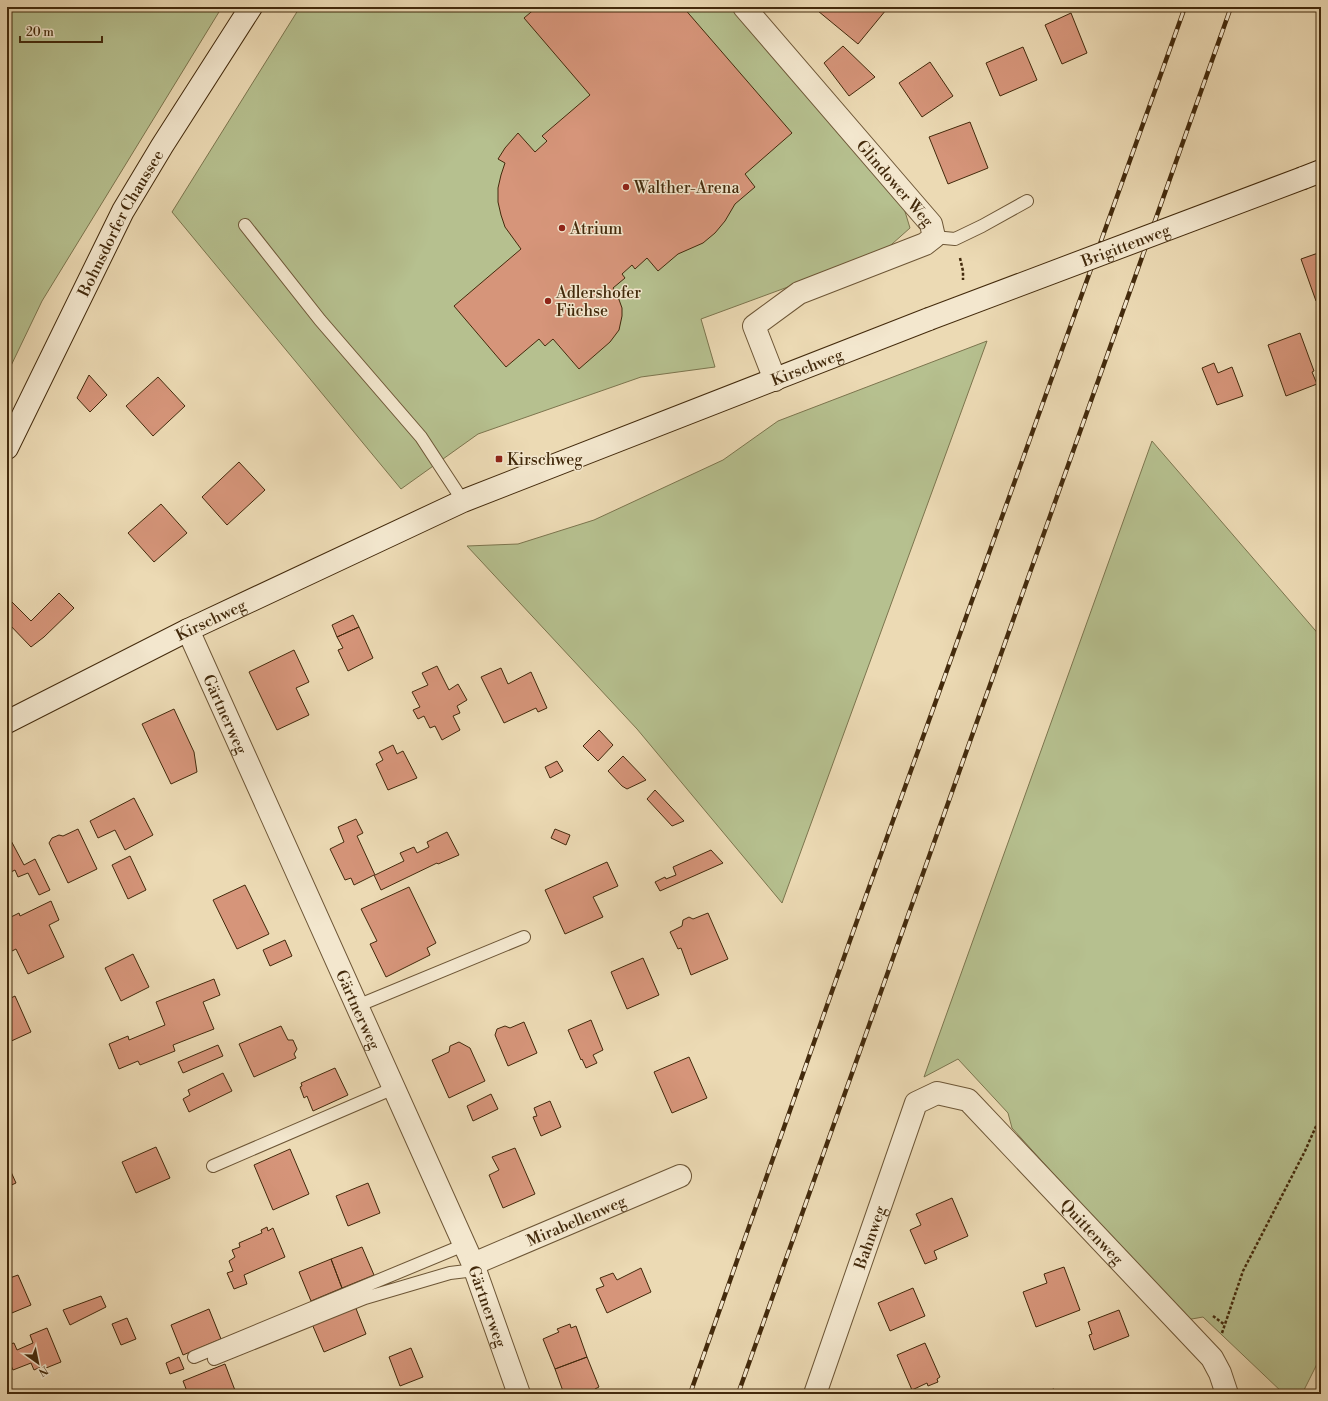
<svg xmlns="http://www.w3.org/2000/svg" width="1328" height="1401" font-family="'Libre Bodoni',serif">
<rect width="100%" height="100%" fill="#ecdab4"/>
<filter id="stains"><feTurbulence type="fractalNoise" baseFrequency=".005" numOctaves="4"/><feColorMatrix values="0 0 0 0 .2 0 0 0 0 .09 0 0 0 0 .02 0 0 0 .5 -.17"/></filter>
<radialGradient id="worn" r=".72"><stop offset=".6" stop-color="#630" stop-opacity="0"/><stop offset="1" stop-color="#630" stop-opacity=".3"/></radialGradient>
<path fill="#b6c08f" stroke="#7c754e" d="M7 7H222L42 301 7 374Z
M300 7H739L903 205 910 228 883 252 701 319 715 367 641 377 478 434 401 489 172 212Z
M987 341 782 903 637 729 467 546 518 544 594 520 723 460 778 421Z
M1152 441 1321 637V1356L1302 1394H1284L1203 1317 1186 1320 1012 1128 1008 1113 958 1059 924 1077Z"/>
<path fill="#d6957a" stroke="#432a0c" d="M537 7H683L792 133 745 174 755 187 735 204 725 221 715 233 703 243 678 254 658 271 647 258 635 269 632 265 622 274 625 278 613 288 617 294 622 308V316L619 330 610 342 579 369 553 339 545 346 539 339 506 367 454 306 521 249 505 227 501 215 498 202V188L501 175 505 163 498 159 505 148 518 133 535 152 547 141 542 136 590 95 524 18Z
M821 7H882L886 10 858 44 818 11Z
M1071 13 1087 53 1062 64 1045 25Z
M843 46 875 77 849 96 824 63Z
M1023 47 1037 80 1000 96 986 63Z
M930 62 953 96 922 117 899 83Z
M970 122 988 168 948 184 929 137Z
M1321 252V299L1316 301 1301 259Z
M1300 333 1314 371 1312 372 1317 384 1286 396 1268 345Z
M1214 363 1218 373 1232 367 1243 396 1217 405 1202 368Z
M89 375 107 395 90 412 77 398Z
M158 377 185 406 153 436 126 406Z
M239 462 265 490 227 525 202 497Z
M161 504 187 533 154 562 128 533Z
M59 593 74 608 44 637 31 647 7 622V607L12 602 31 621Z
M353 615 359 627 337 637 332 625Z
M359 627 373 658 348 671 338 650 343 648 337 637Z
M294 650 309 682 296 688 309 715 277 730 249 672Z
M437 666 449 690 458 684 467 700 457 706 460 713 453 716 460 730 442 740 435 726 430 728 424 716 418 719 413 710 420 707 412 692 428 685 422 673Z
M501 668 508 684 531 672 547 708 538 712 536 708 504 723 481 677Z
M174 709 194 752 197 772 171 784 142 724Z
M599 730 613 745 598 761 583 746Z
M393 745 397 754 403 751 417 778 388 790 376 764 383 760 379 752Z
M623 756 646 780 627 789 622 786 608 771Z
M557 761 563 771 550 778 545 767Z
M655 790 684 821 672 826 647 799Z
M134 798 153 835 125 850 115 830 98 838 90 821Z
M356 819 363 833 357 836 375 875 404 861 400 853 414 847 417 853 429 847 427 842 447 832 459 855 438 864 437 863 381 890 374 875 354 885 351 878 345 880 330 849 344 842 338 827Z
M78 829 97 869 68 883 49 843 52 838 59 835 63 836Z
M555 829 570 835 566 845 551 838Z
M7 835H8L24 865 35 859 50 890 39 895 28 873 18 877 15 870 7 874Z
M711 850 723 863 660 891 655 882 665 877 666 879 676 875 673 867Z
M130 856 146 890 128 899 112 865Z
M607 862 618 886 593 897 603 917 565 934 545 890Z
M245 885 269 934 237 949 213 900Z
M409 887 436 943 427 948 430 955 386 977 370 944 377 941 361 909Z
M51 901 59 920 49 925 64 957 28 974 16 949 8 953 7 950V919L19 913 20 916Z
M708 913 728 959 691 975 681 948 678 949 670 932 682 926 683 920 689 917 693 919Z
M285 940 292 956 270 966 263 950Z
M133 954 149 987 121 1001 105 968Z
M643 958 659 995 627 1009 611 972Z
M214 979 220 995 203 1002 214 1029 173 1045 175 1051 140 1065 138 1061 119 1069 109 1044 128 1036 129 1040 165 1025 156 1002Z
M15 996 31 1032 7 1043V1000Z
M591 1020 603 1050 593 1055 597 1063 586 1068 582 1059 581 1060 568 1030Z
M524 1022 537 1053 508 1066 495 1035 497 1029 505 1026 510 1028Z
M281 1026 288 1040H293L297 1049 294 1054 296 1058 254 1077 239 1044Z
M459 1042 470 1048 485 1081 449 1098 432 1060 449 1052 450 1046Z
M218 1045 223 1056 183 1073 178 1062Z
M689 1057 707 1098 672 1113 654 1072Z
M335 1068 348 1095 313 1111 307 1096 304 1098 300 1087 302 1086 301 1083Z
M223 1073 232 1091 189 1112 183 1099 190 1095 188 1090Z
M491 1094 498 1109 473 1121 467 1106Z
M550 1101 561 1127 541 1136 533 1117 537 1116 534 1108Z
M156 1147 170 1178 136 1193 122 1162Z
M515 1148 535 1194 503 1208 489 1175 499 1170 492 1157Z
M290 1149 309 1194 273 1210 254 1165Z
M7 1163 16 1183 7 1187Z
M368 1183 380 1213 348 1226 336 1196Z
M952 1198 968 1236 934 1251 937 1259 925 1264 910 1230 921 1225 916 1214Z
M267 1227 268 1231 273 1228 285 1257 244 1275 247 1284 234 1289 227 1273 233 1271 229 1261 235 1257 232 1250 240 1247 239 1243 262 1233 261 1230Z
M362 1247 374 1275 342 1288 331 1259Z
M331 1259 342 1288 311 1301 299 1272Z
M1064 1267 1080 1310 1036 1327 1023 1292 1047 1283 1044 1274Z
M641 1268 651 1292 607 1313 596 1289 604 1286 600 1278 613 1273 617 1280Z
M18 1275 31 1305 7 1315V1279Z
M913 1288 925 1316 890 1331 878 1303Z
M101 1296 106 1307 70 1325 63 1310Z
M355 1306 366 1334 324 1352 312 1324Z
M209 1309 221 1339 183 1355 171 1325Z
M1119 1310 1129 1336 1094 1350 1089 1335 1092 1334 1088 1322Z
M127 1318 136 1339 121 1345 112 1324Z
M570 1324 571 1328 576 1326 587 1357 555 1369 543 1339 559 1332 557 1329Z
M47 1328 61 1362 46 1368 45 1365 34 1370 31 1363 13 1370 7 1357V1345L14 1343 17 1350 33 1343 30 1335Z
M925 1343 940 1377 937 1379 938 1382 928 1386 927 1383 912 1390 897 1355Z
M411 1348 423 1377 400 1386 389 1357Z
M179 1357 184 1369 170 1374 166 1363Z
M587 1357 599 1387 595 1389 596 1393 593 1394H564L555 1369Z
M225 1364 236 1393 188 1394 183 1381Z
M1054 1389 1055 1394H1035Z"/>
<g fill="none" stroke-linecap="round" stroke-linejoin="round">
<g stroke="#6d5636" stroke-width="14">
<path id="lane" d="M245 225 320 320 421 437 463 501
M934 237 955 239 982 226 1027 201
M357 1006 524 937
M213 1166 394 1088
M194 1357 464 1245
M214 1359 365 1298 450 1273 475 1270"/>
</g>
<g stroke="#6d5636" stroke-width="24">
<g id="street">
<path id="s1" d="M744 7 918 209 931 224 934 237 925 244 799 293 754 326 775 380"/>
<path id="s2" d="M188 630 473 1264 519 1394"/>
<path id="s3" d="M473 1264 680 1176"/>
<path id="s4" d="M815 1394 916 1103 937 1093 968 1100 1212 1358 1220 1373 1227 1394"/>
</g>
</g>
<g stroke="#432a0c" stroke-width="24">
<g id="secondary">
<path d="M1303 178 1321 171"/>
<path id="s5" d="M7 448 123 211 162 146 251 7"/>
<path id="s6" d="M7 722 188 630 463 501 929 319"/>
</g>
</g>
<path stroke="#432a0c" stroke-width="2.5" stroke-dasharray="3 2" stroke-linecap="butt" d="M960 258 963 271V280
M1213 1316 1225 1325
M1222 1333 1243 1271 1305 1151 1321 1115"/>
<use href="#lane" stroke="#f3e7ce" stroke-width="12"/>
<use href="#street" stroke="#f3e7ce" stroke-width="22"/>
<use href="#secondary" stroke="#f3e7ce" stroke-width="22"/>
<g stroke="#432a0c" stroke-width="4.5">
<path id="rail" d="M690 1394 848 946 1185 7
M738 1394 1231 7"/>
</g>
<use href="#rail" stroke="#f3e7ce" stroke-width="3" stroke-dasharray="9" stroke-linecap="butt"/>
<g stroke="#432a0c" stroke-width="24" stroke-linecap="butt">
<g id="secondary-bridge">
<path id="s7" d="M929 319 1303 178"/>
</g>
</g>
<use href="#secondary-bridge" stroke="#f3e7ce" stroke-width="22"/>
</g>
<g fill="#8f2418" stroke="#f3e7ce" stroke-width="1.5">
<circle cx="626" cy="187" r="4"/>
<circle cx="562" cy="228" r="4"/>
<circle cx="548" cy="301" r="4"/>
<rect x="495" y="455" width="8" height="8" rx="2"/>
</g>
<g text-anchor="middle" stroke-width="3" stroke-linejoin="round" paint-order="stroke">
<g font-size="16" fill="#432a0c" stroke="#f3e7ce">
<text dy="6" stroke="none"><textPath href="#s1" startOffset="232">Glindower Weg</textPath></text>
<text dy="6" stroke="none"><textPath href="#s5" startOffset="252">Bohnsdorfer Chaussee</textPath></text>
<text dy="6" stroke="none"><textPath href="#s7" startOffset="210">Brigittenweg</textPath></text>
<text dy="6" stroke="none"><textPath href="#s6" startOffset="876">Kirschweg</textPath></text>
<text dy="6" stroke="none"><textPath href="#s6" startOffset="228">Kirschweg</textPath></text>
<text dy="6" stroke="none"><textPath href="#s2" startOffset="92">Gärtnerweg</textPath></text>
<text dy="6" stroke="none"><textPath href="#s2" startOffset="416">Gärtnerweg</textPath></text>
<text dy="6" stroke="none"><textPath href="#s3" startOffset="112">Mirabellenweg</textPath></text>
<text dy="6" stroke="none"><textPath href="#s4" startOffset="544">Quittenweg</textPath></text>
<text dy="6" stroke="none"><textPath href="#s4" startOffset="166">Bahnweg</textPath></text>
<text dy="6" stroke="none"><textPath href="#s2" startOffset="740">Gärtnerweg</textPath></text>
</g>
<g font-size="16" fill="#432a0c" stroke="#f3e7ce" text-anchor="start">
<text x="634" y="193">Walther-Arena</text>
<text x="570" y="234">Atrium</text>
<text x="556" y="298">Adlershofer<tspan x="556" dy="18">Füchse</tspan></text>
<text x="507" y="465">Kirschweg</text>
</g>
</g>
<rect width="1328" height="1401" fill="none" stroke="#ecdab4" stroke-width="24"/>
<rect x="8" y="8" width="1312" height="1385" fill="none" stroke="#432a0c" stroke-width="2"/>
<rect x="12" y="12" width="1304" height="1377" fill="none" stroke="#432a0c"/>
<g transform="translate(38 1363) rotate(147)" stroke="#f3e7ce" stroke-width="3" paint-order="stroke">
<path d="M0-3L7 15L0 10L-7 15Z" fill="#432a0c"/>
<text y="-6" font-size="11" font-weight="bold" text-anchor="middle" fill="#432a0c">N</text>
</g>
<path d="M20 36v6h82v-6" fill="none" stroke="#432a0c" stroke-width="2"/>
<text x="26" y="36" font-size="12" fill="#432a0c" stroke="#f3e7ce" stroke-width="3" paint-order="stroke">20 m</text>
<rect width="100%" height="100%" filter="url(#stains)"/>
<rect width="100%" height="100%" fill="url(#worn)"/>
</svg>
